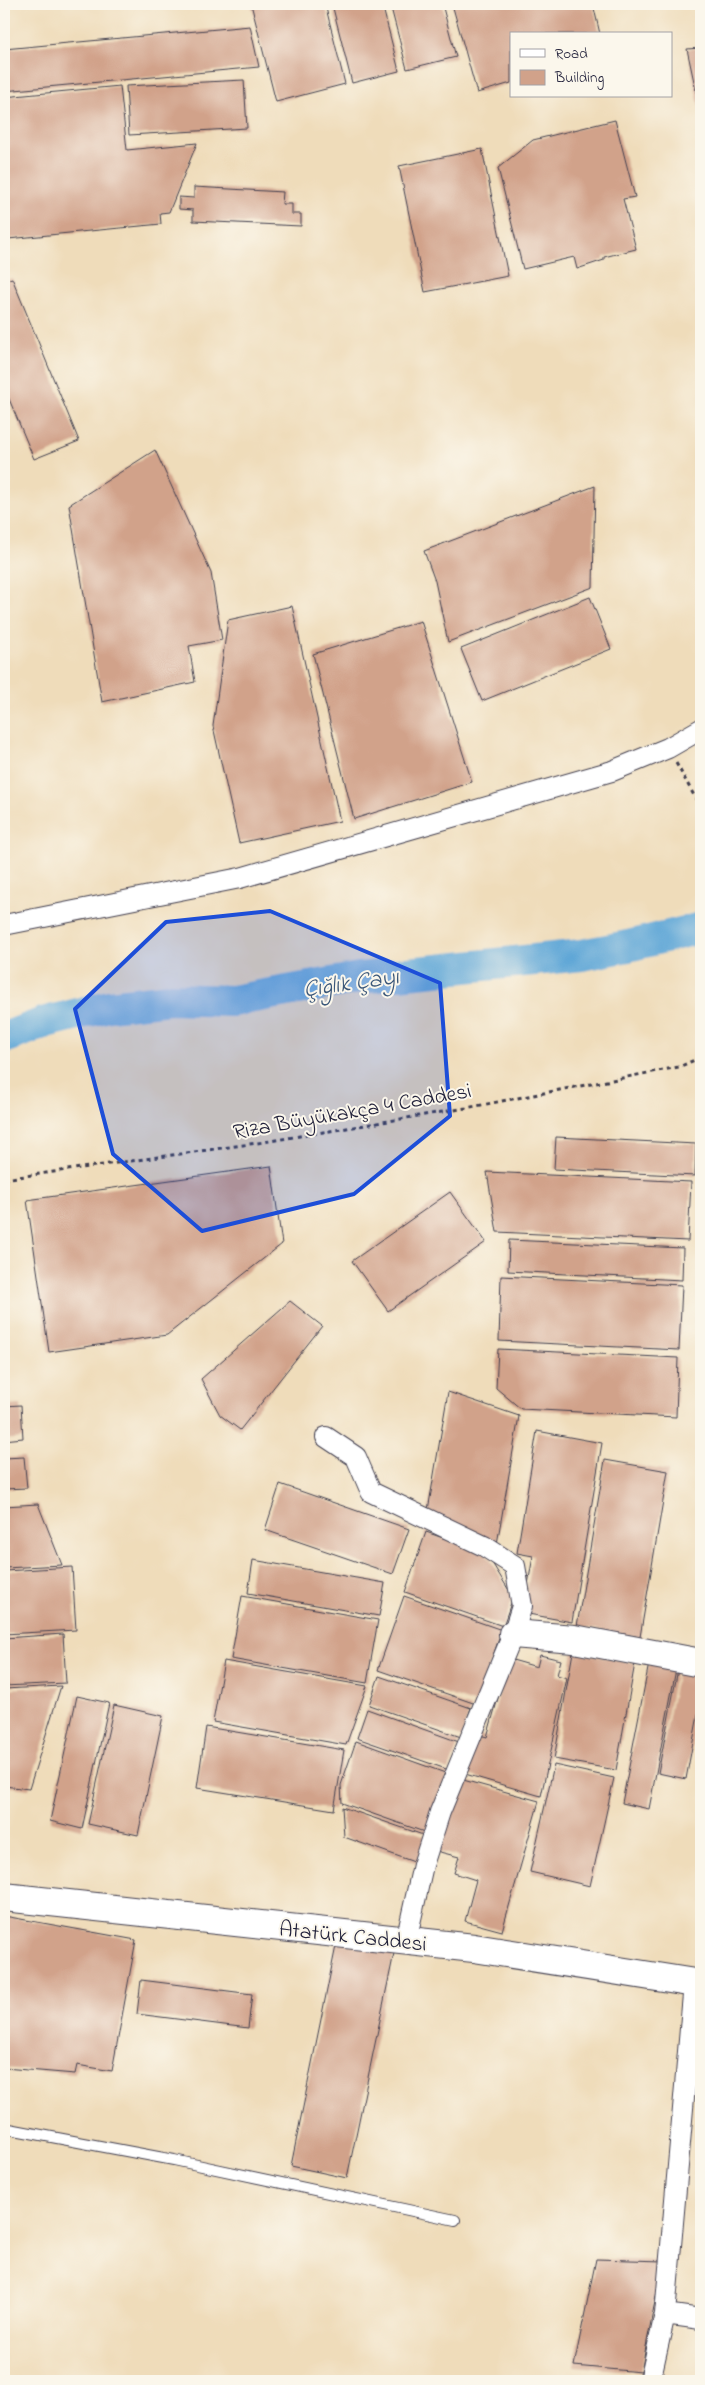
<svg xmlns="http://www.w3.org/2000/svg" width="705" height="2385" font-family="'Indie Flower',sans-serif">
<rect width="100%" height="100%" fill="#fbf7ec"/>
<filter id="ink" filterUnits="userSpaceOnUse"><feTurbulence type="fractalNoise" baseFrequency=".02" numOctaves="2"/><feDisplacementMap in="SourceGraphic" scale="10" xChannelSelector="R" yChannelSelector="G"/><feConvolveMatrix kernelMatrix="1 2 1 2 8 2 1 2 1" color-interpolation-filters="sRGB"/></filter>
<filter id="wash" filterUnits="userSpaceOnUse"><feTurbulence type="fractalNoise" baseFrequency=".0096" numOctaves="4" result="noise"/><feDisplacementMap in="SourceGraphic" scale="20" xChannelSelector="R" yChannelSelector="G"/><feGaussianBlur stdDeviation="1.12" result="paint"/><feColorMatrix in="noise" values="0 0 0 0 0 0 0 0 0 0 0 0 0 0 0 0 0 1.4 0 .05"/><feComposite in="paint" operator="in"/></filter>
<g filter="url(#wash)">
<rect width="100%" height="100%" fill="#efdcba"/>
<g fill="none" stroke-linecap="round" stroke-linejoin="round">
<path stroke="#61a7d7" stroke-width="32" d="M4 1038 46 1022 109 1006 170 999 232 1001 359 978 582 955 628 946 701 928"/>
</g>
<g id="blocks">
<path fill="#d1a28a" d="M251 4H325L345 84 276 102Z
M332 4H382L399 71 352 83Z
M390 4H442L456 57 407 69Z
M452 4H593L600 34H511V83L477 93Z
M250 26 259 67 4 91V49Z
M701 48V110H700L687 49Z
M244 80 247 128 129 135 126 86Z
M120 86 127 150 197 143 169 212 160 213 161 224 8 239 4 227V97Z
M615 120 635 197 623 199 636 249 604 257V260L577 269 574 257 523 269 498 168 533 140Z
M482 149 508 276 425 292 399 166Z
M194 187 283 192 282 204H292V214H301V226L193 221V210L179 209V197L194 198Z
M12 278 79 441 34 459 4 387V281Z
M155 450 211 573 222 640 189 646 195 682 102 702 69 505Z
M595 486 593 587 448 642 435 581 424 551Z
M590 597 611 649 482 701 461 649Z
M292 606 340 821 239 843 213 726 228 620Z
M421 621 472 782 354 819 313 654Z
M556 1137 696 1144 695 1176 554 1169Z
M271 1166 282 1244 167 1335 49 1352 27 1200Z
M487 1172 691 1182 688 1241 497 1232Z
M450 1192 486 1242 388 1311 352 1261Z
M509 1240 683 1248 682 1280 508 1271Z
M501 1276 682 1285 679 1350 499 1341Z
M290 1301 322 1326 240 1430 220 1415 201 1379Z
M498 1349 678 1358 676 1417 521 1409 496 1388Z
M448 1392 519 1416 497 1544 427 1516Z
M21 1405 23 1438 4 1440V1406Z
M537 1431 602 1443 572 1622 523 1613 533 1556 517 1553Z
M24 1457 27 1488 4 1489V1458Z
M605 1460 668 1471 640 1637 577 1626Z
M280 1484 409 1529 393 1574 265 1530Z
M38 1504 62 1565 4 1568V1506Z
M426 1532 486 1553 513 1597 503 1626 405 1592Z
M253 1560 385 1583 379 1616 248 1593Z
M72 1567 76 1630 4 1634V1571Z
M242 1596 378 1620 367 1683 231 1659Z
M404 1596 502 1630 476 1704 378 1670Z
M63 1634 66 1683 4 1686V1638Z
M573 1652 635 1663 616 1770 554 1759Z
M540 1655 561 1660 557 1675 567 1678 541 1796 465 1774 476 1734 487 1737 509 1659 537 1667Z
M650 1658 677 1664 649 1809 622 1803Z
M224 1661 367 1686 346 1745 213 1722Z
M679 1664 701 1668V1699L686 1779 658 1773Z
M379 1676 471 1708 461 1737 369 1705Z
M61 1686 29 1789 4 1786V1689Z
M77 1696 109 1703 82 1829 50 1821Z
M114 1705 163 1716 138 1835 88 1824Z
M367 1709 459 1742 449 1770 357 1738Z
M206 1727 344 1750 334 1810 197 1788Z
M356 1741 448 1774 427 1833 342 1803 341 1785Z
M554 1765 614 1778 590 1886 530 1872Z
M456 1778 539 1801 502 1931 465 1921 476 1880 454 1873 459 1857 436 1851Z
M342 1807 426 1836 417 1863 344 1837Z
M4 1916 136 1940 112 2071 77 2065 75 2074 4 2068Z
M337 1941 394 1953 347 2178 291 2166Z
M141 1980 252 1994 248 2028 137 2014Z
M596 2259 663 2261 641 2372 574 2366Z"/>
</g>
</g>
<g filter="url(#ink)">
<use href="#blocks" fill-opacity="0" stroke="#413e4e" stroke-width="1"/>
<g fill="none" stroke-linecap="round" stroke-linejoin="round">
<g stroke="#413e4e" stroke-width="12">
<path id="lane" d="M4 2128 174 2160 455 2220"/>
</g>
<g stroke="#413e4e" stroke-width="22">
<path id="street" d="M4 925 240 878 612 771 668 748 701 729
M326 1437 356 1457 371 1492 484 1546 515 1566 522 1606 513 1634 440 1812 423 1865 406 1941
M665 2314 701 2319
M650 2381 665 2314 694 1983"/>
</g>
<g stroke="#413e4e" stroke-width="30">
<path id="secondary" d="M513 1634 574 1639 701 1663
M4 1897 474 1948 701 1984"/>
</g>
<path stroke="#413e4e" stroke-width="3" stroke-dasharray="4 4" stroke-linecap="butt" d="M676 763 701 808
M4 1179 264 1142 466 1108 679 1067 701 1057"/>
<use href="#lane" stroke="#fff" stroke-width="10"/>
<use href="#street" stroke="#fff" stroke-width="20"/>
<use href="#secondary" stroke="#fff" stroke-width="28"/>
</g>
</g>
<path fill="#1d4ed8" fill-opacity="0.2" stroke="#1d4ed8" stroke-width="4" stroke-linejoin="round" d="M270 911 440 983 450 1116 354 1194 202 1231 113 1154 75 1009 166 922Z"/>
<g text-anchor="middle" stroke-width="4" stroke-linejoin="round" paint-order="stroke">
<g font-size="22" fill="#22223b" stroke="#fbf7ec">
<text transform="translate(352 1110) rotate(-10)" y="8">Riza Büyükakça 4 Caddesi</text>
<text transform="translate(353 1935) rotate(6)" y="8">Atatürk Caddesi</text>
</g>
<g font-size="24" font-style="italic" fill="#3b5779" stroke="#fbf7ec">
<text transform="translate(351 982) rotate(-8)" y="8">Çığlık Çayı</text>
</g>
</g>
<rect width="705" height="2385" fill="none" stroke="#fbf7ec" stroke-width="20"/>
<rect x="510" y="32" width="162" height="65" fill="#fbf7ec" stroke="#a4a2a5"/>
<rect x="520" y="49" width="25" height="8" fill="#ffffff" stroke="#a4a2a5"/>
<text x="555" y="58" font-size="15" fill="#22223b">Road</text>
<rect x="520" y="70" width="25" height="15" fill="#d1a28a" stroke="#a4a2a5"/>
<text x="555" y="82" font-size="15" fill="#22223b">Building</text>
</svg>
